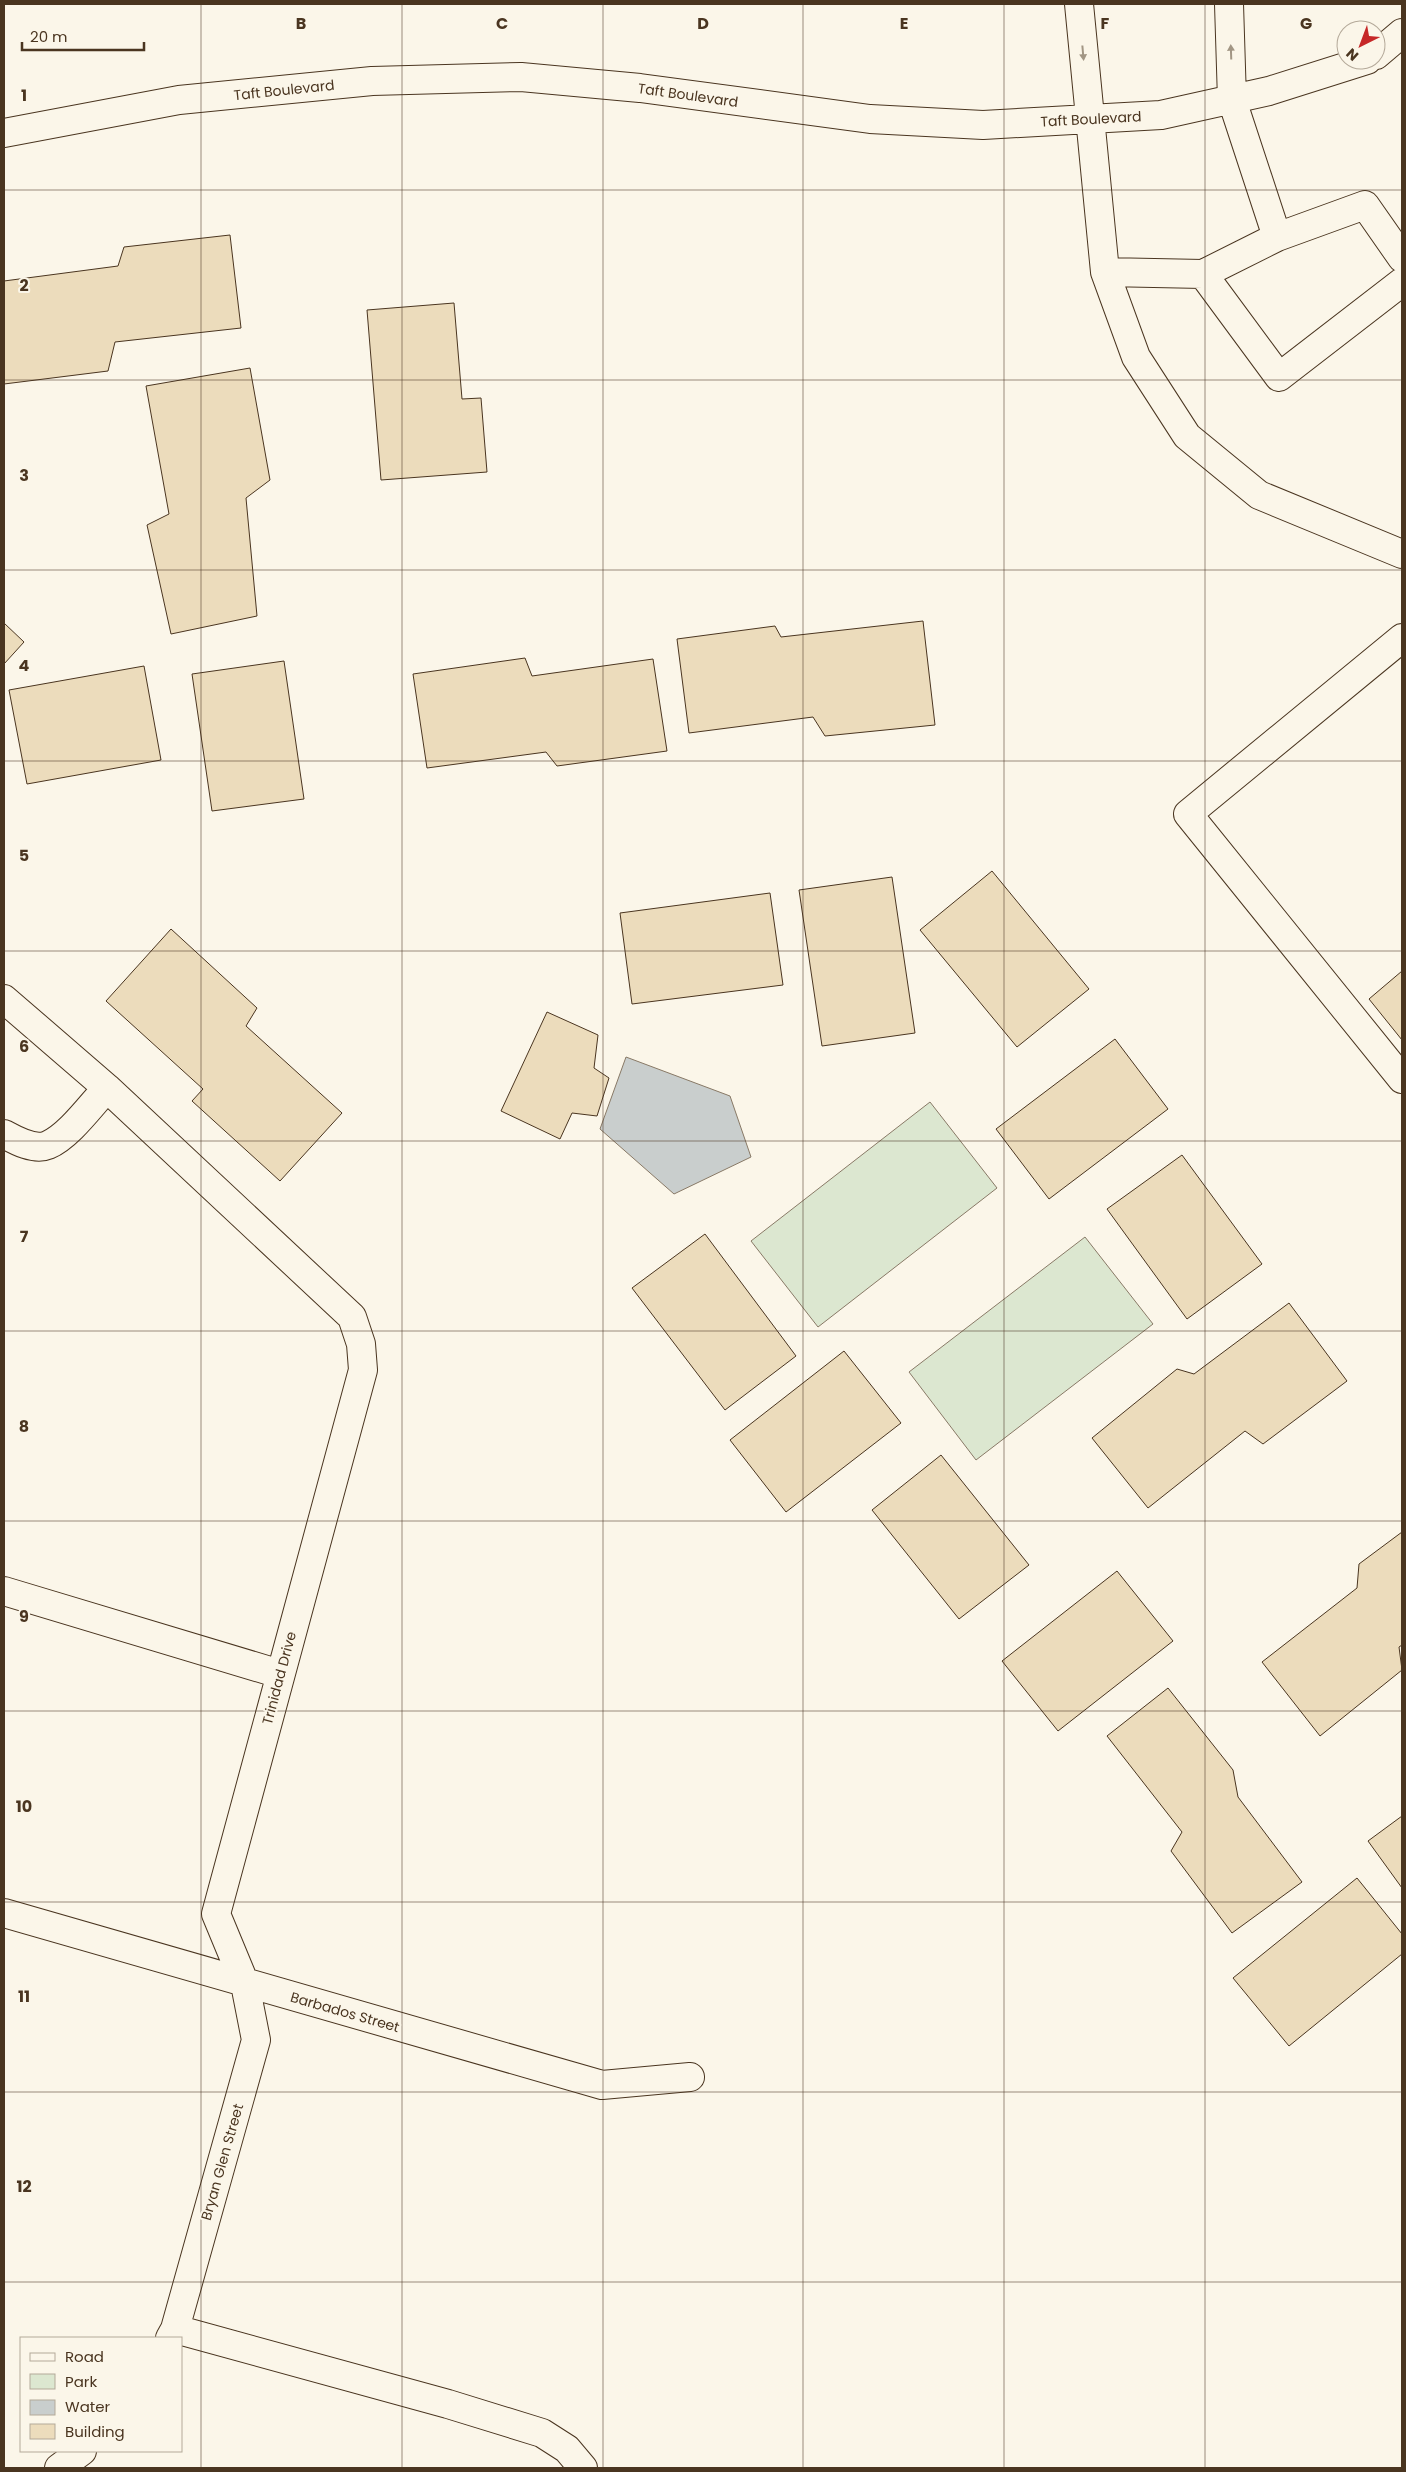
<svg xmlns="http://www.w3.org/2000/svg" width="1406" height="2472" font-family="Poppins,sans-serif">
<rect width="100%" height="100%" fill="#fbf6e9"/>
<path fill="#dce7d0" stroke="#887966" d="M930 1102 997 1188 818 1327 751 1241Z
M1085 1237 1153 1324 976 1460 909 1372Z"/>
<path fill="#c9cecd" stroke="#887966" d="M626 1057 730 1096 751 1157 674 1194 600 1129Z"/>
<path fill="#ecdcbc" stroke="#4a3520" d="M230 235 241 328 115 342 108 371 4 384V281L118 266 124 247Z
M454 303 462 399 481 398 487 472 381 480 367 310Z
M250 368 270 480 246 498 257 616 171 634 147 525 169 514 146 386Z
M923 621 935 725 825 736 813 717 689 733 677 639 775 626 781 637Z
M4 623 24 642 4 664Z
M525 658 532 676 653 659 667 751 557 766 546 752 427 768 413 674Z
M284 661 304 799 212 811 192 674Z
M144 666 161 760 27 784 9 690Z
M992 871 1089 989 1017 1047 920 930Z
M892 877 915 1033 822 1046 799 890Z
M770 893 783 985 632 1004 620 913Z
M171 929 257 1008 246 1026 342 1113 280 1181 192 1101 203 1089 106 1001Z
M1402 971V1040L1369 999Z
M547 1012 598 1035 594 1068 609 1078 597 1116 572 1113 560 1139 501 1111Z
M1115 1039 1168 1109 1049 1199 996 1129Z
M1182 1155 1262 1264 1187 1319 1107 1209Z
M705 1234 796 1356 725 1410 632 1288Z
M1289 1303 1347 1381 1263 1444 1245 1431 1148 1508 1092 1438 1177 1369 1194 1374Z
M844 1351 901 1423 786 1512 730 1440Z
M941 1455 1029 1565 959 1619 872 1510Z
M1402 1532V1645L1399 1647 1402 1670 1320 1736 1262 1662 1357 1588 1359 1564Z
M1117 1571 1173 1641 1058 1731 1002 1661Z
M1168 1688 1233 1770 1238 1797 1302 1882 1232 1933 1171 1851 1182 1832 1107 1736Z
M1402 1816V1888L1368 1841Z
M1357 1878 1402 1934V1954L1289 2046 1233 1978Z"/>
<g fill="none" stroke-linecap="round" stroke-linejoin="round">
<g stroke="#4a3520" stroke-width="30">
<path id="minor" d="M1079 4 1105 272 1203 274
M1229 4 1232 100 1277 237
M4 133 179 100 372 81 521 77 640 88 870 119 983 125 1161 115 1269 91 1367 60
M1402 258 1365 205 1277 237 1203 274 1279 377 1402 282
M1105 272 1136 357 1187 436 1259 495 1402 554
M1402 638 1188 814 1402 1079
M4 999 107 1088 352 1317 361 1344 363 1370 216 1914 245 1984 256 2040 175 2329 170 2338
M4 1134C15 1140 34 1151 48 1145 69 1136 91 1105 107 1088
M4 1591 280 1674
M4 1913 602 2085 690 2077
M175 2329 448 2404 542 2433 567 2449 583 2468
M59 2468 82 2451"/>
</g>
<g stroke="#4a3520" stroke-width="30">
<path id="major" d="M1376 55 1402 33"/>
</g>
<use href="#minor" stroke="#fbf6e9" stroke-width="28"/>
<use href="#major" stroke="#fbf6e9" stroke-width="28"/>
</g>
<defs><path id="oneway-solid" d="M-6-.8H1V-3.2L6.5 0L1 3.2V.8H-6Z" transform="scale(1.25)"/></defs>
<g fill="#a29684">
<use href="#oneway-solid" transform="translate(1231 52) rotate(-92)"/>
<use href="#oneway-solid" transform="translate(1083 53) rotate(85)"/>
</g>
<path fill="none" stroke="#4a3520" stroke-width="1" stroke-opacity="0.55" d="M201 4V2468M402 4V2468M603 4V2468M803 4V2468M1004 4V2468M1205 4V2468M4 190H1402M4 380H1402M4 570H1402M4 761H1402M4 951H1402M4 1141H1402M4 1331H1402M4 1521H1402M4 1711H1402M4 1902H1402M4 2092H1402M4 2282H1402"/>
<g text-anchor="middle" stroke-width="4" stroke-linejoin="round" paint-order="stroke">
<g font-size="14" fill="#4a3520" stroke="#fbf6e9">
<text transform="translate(284 90) rotate(-6)" y="5">Taft Boulevard</text>
<text transform="translate(688 95) rotate(8)" y="5">Taft Boulevard</text>
<text transform="translate(1091 119) rotate(-3)" y="5">Taft Boulevard</text>
<text transform="translate(279 1678) rotate(-75)" y="5">Trinidad Drive</text>
<text transform="translate(345 2012) rotate(16)" y="5">Barbados Street</text>
<text transform="translate(222 2162) rotate(-74)" y="5">Bryan Glen Street</text>
</g>
</g>
<g font-size="16" text-anchor="middle" font-weight="bold" fill="#4a3520" stroke="#fbf6e9" stroke-width="4" stroke-linejoin="round" paint-order="stroke">
<text x="301" y="29">B</text>
<text x="502" y="29">C</text>
<text x="703" y="29">D</text>
<text x="904" y="29">E</text>
<text x="1105" y="29">F</text>
<text x="1306" y="29">G</text>
<text x="24" y="101">1</text>
<text x="24" y="291">2</text>
<text x="24" y="481">3</text>
<text x="24" y="671">4</text>
<text x="24" y="861">5</text>
<text x="24" y="1052">6</text>
<text x="24" y="1242">7</text>
<text x="24" y="1432">8</text>
<text x="24" y="1622">9</text>
<text x="24" y="1812">10</text>
<text x="24" y="2002">11</text>
<text x="24" y="2192">12</text>
</g>
<rect width="1406" height="2472" fill="none" stroke="#4a3520" stroke-width="10"/>
<rect x="20" y="2337" width="162" height="115" fill="#fbf6e9" stroke="#b4a999"/>
<rect x="30" y="2353" width="25" height="8" fill="#fbf6e9" stroke="#b4a999"/>
<text x="65" y="2362" font-size="15" fill="#4a3520">Road</text>
<rect x="30" y="2374" width="25" height="15" fill="#dce7d0" stroke="#b4a999"/>
<text x="65" y="2387" font-size="15" fill="#4a3520">Park</text>
<rect x="30" y="2400" width="25" height="15" fill="#c9cecd" stroke="#b4a999"/>
<text x="65" y="2412" font-size="15" fill="#4a3520">Water</text>
<rect x="30" y="2424" width="25" height="15" fill="#ecdcbc" stroke="#b4a999"/>
<text x="65" y="2437" font-size="15" fill="#4a3520">Building</text>
<g transform="translate(1361 45) rotate(222)"><circle r="24" fill="#fbf6e9" stroke="#b4a999"/>
<path d="M0-4L9 19L0 12L-9 19Z" fill="#c62828"/>
<text y="-8" font-size="14" font-weight="bold" text-anchor="middle" fill="#4a3520">N</text>
</g>
<path d="M22 42v8h122v-8" fill="none" stroke="#4a3520" stroke-width="2.5"/>
<text x="30" y="42" font-size="15" fill="#4a3520" stroke="#fbf6e9" stroke-width="4" paint-order="stroke">20 m</text>
</svg>
